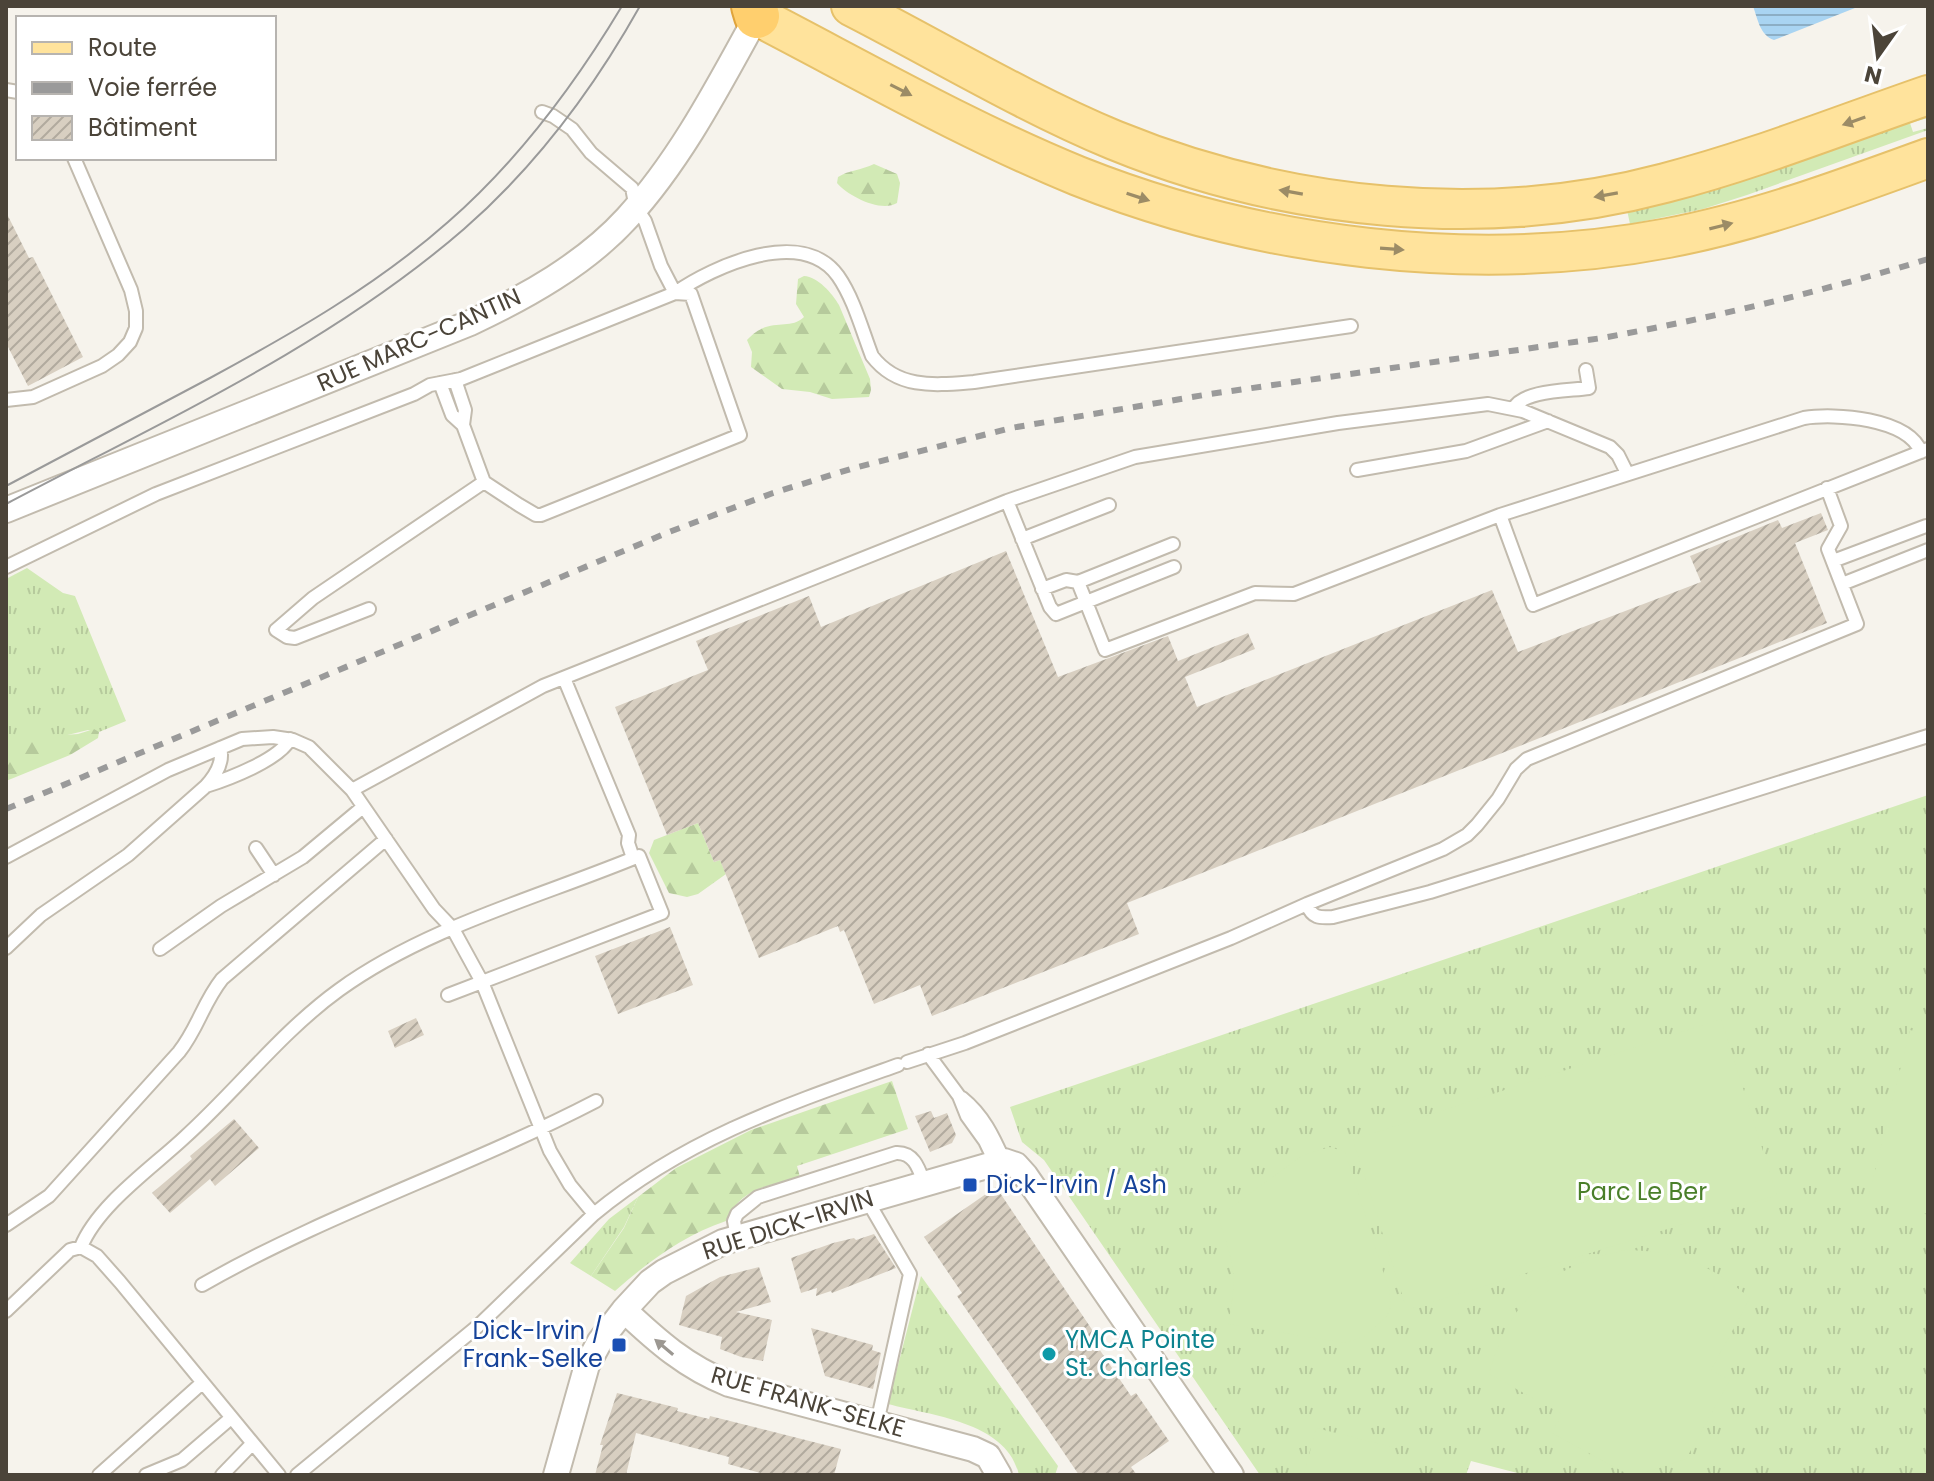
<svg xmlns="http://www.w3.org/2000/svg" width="1934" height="1481" font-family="Poppins,sans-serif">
<defs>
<pattern id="grass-tufts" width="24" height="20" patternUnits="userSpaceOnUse" patternTransform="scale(2)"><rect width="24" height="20" fill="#d2eab5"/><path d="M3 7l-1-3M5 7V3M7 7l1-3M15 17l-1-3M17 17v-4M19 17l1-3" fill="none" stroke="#b6ca9c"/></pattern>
<pattern id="forest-firs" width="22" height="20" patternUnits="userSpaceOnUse" patternTransform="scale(2)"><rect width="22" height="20" fill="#d2eab5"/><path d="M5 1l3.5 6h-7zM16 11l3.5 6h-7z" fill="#b6ca9c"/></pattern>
<pattern id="water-rules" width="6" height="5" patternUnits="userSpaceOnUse" patternTransform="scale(2)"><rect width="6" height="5" fill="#a9d4f2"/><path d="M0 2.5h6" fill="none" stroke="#8caec5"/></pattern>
<pattern id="building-hatch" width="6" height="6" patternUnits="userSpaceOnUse" patternTransform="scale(2)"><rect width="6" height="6" fill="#d8cfc1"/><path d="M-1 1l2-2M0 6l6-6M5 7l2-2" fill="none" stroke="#b1aa9e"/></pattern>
</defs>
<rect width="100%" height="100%" fill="#f6f3ec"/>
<path fill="url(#grass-tufts)" d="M1928 115V118L1910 123 1913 132 1928 128V130L1747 195 1703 209 1630 224 1627 210 1671 201Z
M27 568 63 593 75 596 126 721 99 732 88 730 6 750V579Z
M1928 795V1475H1525L1471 1461 1466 1475H1260L1044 1160 1022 1142 1010 1107Z
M638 1197 624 1227 591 1276 570 1263 609 1219Z
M921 1276 1058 1466 1055 1475H1019C1007 1422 933 1416 888 1404Z"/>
<path fill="url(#forest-firs)" d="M874 164 897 174 900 183 897 203C881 213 848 196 837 183L838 177C849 170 862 170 874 164Z
M804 276C818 277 832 293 839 305L870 379 871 390 869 397 832 399 810 392 782 389 751 367 752 352 747 340C770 315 788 332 804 317L796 304 798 279Z
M94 729 99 732 98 738 70 755 6 781 7 749 37 737 78 734Z
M698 823 714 862 720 860 726 874 698 894 687 897 669 893 649 853 654 840Z
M892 1081 908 1129 797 1166 800 1177C767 1187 742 1187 726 1221 684 1235 649 1261 615 1291L591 1276 624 1228 638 1197 676 1168 751 1130Z"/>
<path fill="#d2eab5" d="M1721 1019 1777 1195 1407 1310 1353 1140Z
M1910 1030 1928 1035V1214L1868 1199Z
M1330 1147 1345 1152 1389 1290 1391 1306 1387 1316 1365 1336 1345 1343 1228 1324C1238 1274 1234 1265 1218 1217L1303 1155Z
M1625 1250C1679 1251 1708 1263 1750 1298L1711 1370 1730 1380 1686 1459 1636 1475H1629L1552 1433 1562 1414 1489 1374C1510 1298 1549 1267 1625 1250Z
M1316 1428 1393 1447 1386 1475H1304Z"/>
<path fill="url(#water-rules)" d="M1753 6H1860L1774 40C1760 35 1758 20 1753 6Z"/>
<path fill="url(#building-hatch)" d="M6 212 29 258 33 257 83 357 28 386 6 343Z
M1821 513 1828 530 1795 543 1827 623 1127 903 1139 934 932 1016 920 985 874 1004 844 930 840 932 838 926 759 958 720 860 714 862 698 823 667 835 615 707 708 670 696 641 809 596 821 627 1006 551 1058 677 1168 636 1178 661 1248 633 1255 649 1185 677 1197 707 1492 590 1518 652 1701 582 1690 556 1778 520 1782 528Z
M670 927 693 985 618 1014 595 956Z
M416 1018 424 1035 395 1048 388 1031Z
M931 1111 934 1118 947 1113 956 1135 952 1143 930 1152 915 1116Z
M234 1119 259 1148 215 1186 210 1179 170 1213 152 1193 192 1159 190 1156Z
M996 1187 1095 1334 1091 1337 1131 1396 1136 1393 1169 1441 1131 1467 1137 1475H1079L957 1296 962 1293 924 1237Z
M874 1234 896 1268 832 1293 831 1291 816 1296 817 1288 801 1293 791 1258 833 1243 854 1238 856 1240Z
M759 1267 771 1302 736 1312 772 1320 763 1361 741 1357 720 1349 722 1337 679 1325 686 1296 720 1277Z
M811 1328 873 1345 872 1350 881 1353 873 1389 825 1376Z
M617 1393 678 1408 677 1411 709 1419 710 1416 841 1449 834 1475H768L728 1464 729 1457 636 1433 626 1475H595L603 1445H600Z"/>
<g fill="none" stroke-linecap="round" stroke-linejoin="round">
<g stroke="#c2bbae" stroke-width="16">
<path id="service" d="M6 90 18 92
M542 112 553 116 572 129 591 153 632 188 636 208 645 221 661 266 675 293
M455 380 465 410 463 425
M440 383 452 415 463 425 484 482 519 505 536 515H541L740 435 691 294 675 293
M6 400 33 397 102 366 118 355 130 342 136 328V311L131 290 74 158
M1514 408C1524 390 1568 391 1589 388L1586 370
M1921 452C1908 418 1835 413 1804 418L1500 515 1533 605 1928 449
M1357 470 1466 451 1548 421
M1007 501 1050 607 1056 614 1086 602 1105 650 1255 593 1294 594 1500 515
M1022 539 1109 505
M1173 544 1078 582 1086 602 1174 567
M1833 561 1926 526
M6 567 156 494 414 394 430 385 461 379 675 293C714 266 802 226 838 276 854 299 862 330 872 356 898 390 936 385 974 382L1351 326
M1842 584 1928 550
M1042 589 1066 580 1078 582
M369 609 295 638 287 637 276 630 313 598 484 482
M564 678 629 835 628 843 633 858
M206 786C228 779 279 760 290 739
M352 790 543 686 1007 501 1135 457 1338 423 1488 404 1523 411 1610 447 1618 455 1627 473
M256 848 274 875
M6 857 168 770 242 739 273 737 293 740 309 747 352 790 434 909 453 929 482 982 550 1151 570 1185 594 1214C686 1138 788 1104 898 1065
M1307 904C1312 918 1319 918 1333 917L1430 892 1928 736
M6 948 41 915 128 855 206 786C216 775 224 762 220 748
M160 949 221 906 303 857 363 807
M928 1054 959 1096 967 1116 985 1141 995 1162
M907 1062 965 1043 1231 938 1307 904 1443 849 1467 835 1477 825 1498 799 1516 769 1527 759 1857 624 1828 549 1841 526 1827 488
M962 1098C983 1115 993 1136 1004 1161
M867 1200 910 1274 877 1423
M6 1225 49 1196 179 1052C198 1028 203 1003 222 979L386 839
M737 1238 734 1221 737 1214 758 1197 896 1153C914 1152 919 1169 924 1183
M81 1247C98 1205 152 1168 185 1137 238 1089 281 1032 339 990 426 927 540 897 639 856L662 913 448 995
M202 1285C328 1213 467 1168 596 1101
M6 1311 70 1250 81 1247 97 1256 120 1282 279 1475
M99 1475 202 1383
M146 1475 182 1460 231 1418
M222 1475 252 1444
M297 1475 478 1326 594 1214"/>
</g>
<g stroke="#c2bbae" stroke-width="28">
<path id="minor" d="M6 510 470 323C526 297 585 264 627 218 683 157 722 79 762 7
M624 1310C657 1341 686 1367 729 1384L973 1449 988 1456 999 1475
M556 1475 587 1365 600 1341 624 1310 650 1282 664 1272 723 1242 1004 1161 1016 1165 1025 1175 1231 1475"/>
</g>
<g stroke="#e6c16a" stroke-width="42">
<path id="primary" d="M851 6C937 50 1025 103 1114 140 1285 210 1485 231 1665 183 1754 160 1841 125 1928 95
M757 16C863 71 968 131 1078 176 1259 248 1475 275 1668 238 1757 221 1843 189 1928 158"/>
</g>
<g stroke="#e0a43c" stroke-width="48">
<path id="motorway" d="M754 6 757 16"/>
</g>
<use href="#service" stroke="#fff" stroke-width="12"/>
<use href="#minor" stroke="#fff" stroke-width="24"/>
<use href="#primary" stroke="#ffe39c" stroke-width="38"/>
<use href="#motorway" stroke="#ffcf6e" stroke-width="44"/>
<path stroke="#9a9a9a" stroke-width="2" d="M6 486C74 450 142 414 210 378 293 333 377 285 448 222 519 160 574 86 622 6
M6 504C163 421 329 346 464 229 535 167 594 88 640 6"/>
<path stroke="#9a9a9a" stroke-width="6" stroke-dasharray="10 10" stroke-linecap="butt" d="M6 809 669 532 773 493 854 468 1011 428 1210 394 1602 338C1712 318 1820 292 1928 259"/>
</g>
<defs><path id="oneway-solid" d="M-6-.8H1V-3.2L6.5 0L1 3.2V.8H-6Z" transform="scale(2)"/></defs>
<g fill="#9c8c66">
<use href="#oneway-solid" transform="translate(901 90) rotate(27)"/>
<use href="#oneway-solid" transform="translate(1854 121) rotate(161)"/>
<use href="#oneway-solid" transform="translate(1291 192) rotate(-170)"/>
<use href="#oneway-solid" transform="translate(1606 195) rotate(170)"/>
<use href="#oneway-solid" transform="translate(1138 197) rotate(18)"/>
<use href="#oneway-solid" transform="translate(1721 226) rotate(-14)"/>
<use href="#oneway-solid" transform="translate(1392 249) rotate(4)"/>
</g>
<use fill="#9c9892" href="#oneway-solid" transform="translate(664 1347) rotate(-140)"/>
<g fill="#1a4fb4" stroke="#fff" stroke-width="3">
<rect x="962" y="1177" width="16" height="16" rx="4"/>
<rect x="611" y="1337" width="16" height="16" rx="4"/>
</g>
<circle fill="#0f9aa8" stroke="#fff" stroke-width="3" cx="1049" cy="1354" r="8"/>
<g text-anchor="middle" stroke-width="6" stroke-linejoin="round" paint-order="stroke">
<g font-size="24" fill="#4b4439" stroke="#fff">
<text transform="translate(419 340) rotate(-24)" y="8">RUE MARC-CANTIN</text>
<text transform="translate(788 1225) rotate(-18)" y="8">RUE DICK-IRVIN</text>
<text transform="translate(808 1402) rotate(16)" y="8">RUE FRANK-SELKE</text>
</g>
<g font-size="24" fill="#164399" stroke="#fff" text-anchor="start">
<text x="986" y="1193">Dick-Irvin / Ash</text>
<text x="603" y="1339" text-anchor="end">Dick-Irvin /<tspan x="603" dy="28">Frank-Selke</tspan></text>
</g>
<g font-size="24" fill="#4a7f2a" stroke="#fff">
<text x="1642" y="1200">Parc Le Ber</text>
</g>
<g font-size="24" fill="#0d838f" stroke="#fff" text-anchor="start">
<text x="1065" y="1348">YMCA Pointe<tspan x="1065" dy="28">St. Charles</tspan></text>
</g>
</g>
<rect width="1934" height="1481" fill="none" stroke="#4b4439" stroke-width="16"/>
<rect x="16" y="16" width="260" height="144" fill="#ffffff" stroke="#b7b4b0" stroke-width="2"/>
<rect x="32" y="42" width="40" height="12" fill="#ffe39c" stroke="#b7b4b0" stroke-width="2"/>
<text x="88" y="56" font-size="24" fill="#4b4439">Route</text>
<rect x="32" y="82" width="40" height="12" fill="#9a9a9a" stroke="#b7b4b0" stroke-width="2"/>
<text x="88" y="96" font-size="24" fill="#4b4439">Voie ferrée</text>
<rect x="32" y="116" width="40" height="24" fill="url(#building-hatch)" stroke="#b7b4b0" stroke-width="2"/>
<text x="88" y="136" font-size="24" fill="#4b4439">Bâtiment</text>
<g transform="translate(1878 56) rotate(194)" stroke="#ffffff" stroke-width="6" paint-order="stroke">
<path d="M0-6L14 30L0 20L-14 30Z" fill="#4b4439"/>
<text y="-12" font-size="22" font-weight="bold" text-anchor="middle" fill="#4b4439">N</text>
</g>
</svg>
